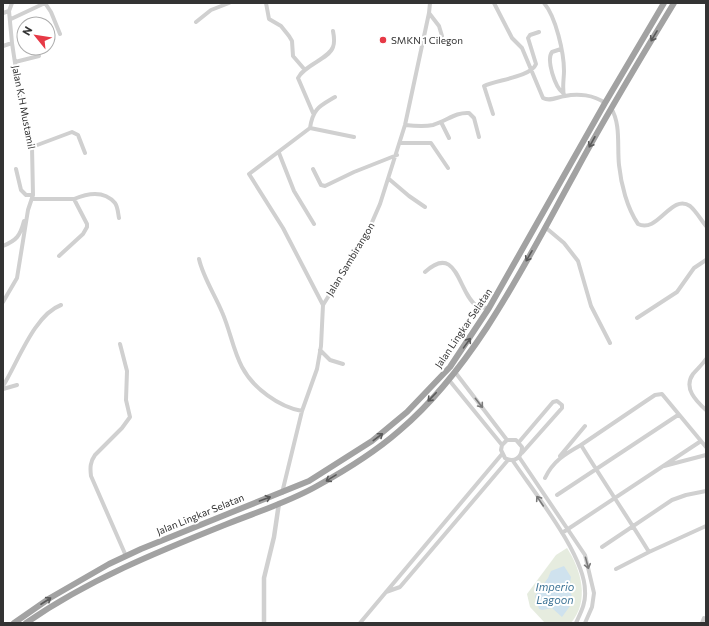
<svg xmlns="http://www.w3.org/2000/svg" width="709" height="626" font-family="Commissioner,sans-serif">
<rect width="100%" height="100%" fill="#fff"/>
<path fill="#e6ecdf" d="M567 548C581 570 590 600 571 623H545L530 607 527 594 556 555Z"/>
<path fill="#cfe2ee" d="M564 566 571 577 569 589 572 596 570 606 562 617 552 608 542 610 539 609 535 596 548 578 551 571Z"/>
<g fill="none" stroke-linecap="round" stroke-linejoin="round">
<path stroke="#d0d0d0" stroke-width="4" d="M266 3 269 19 281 26 289 36 292 41 293 56 305 70
M494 3 512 38 522 48 543 98C550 102 557 97 565 96 578 93 594 95 605 103
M544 3C556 17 564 53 564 71 564 79 562 87 564 96
M3 13 9 11
M429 13 439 26 442 36
M11 19 45 3 51 12 60 34
M196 22 211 10 229 3
M3 46 12 43
M561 49 552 52C546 60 555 87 563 93
M15 62 39 56
M611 108C621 124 617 146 619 165 621 184 627 208 638 224 658 234 671 193 690 206 696 211 701 220 706 226
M313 113 298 78C304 65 329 59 333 47 335 42 334 36 333 31
M493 114 484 86C496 80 531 77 536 64L528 38 530 35 539 32
M441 122 449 138
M405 125C414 126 424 127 433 125 447 121 455 112 469 113L474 118 479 137
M310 128C313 108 320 106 335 97
M400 143H431L448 168
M32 147 72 132 78 135 85 153
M279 153 294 191 314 224
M16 169 21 190 26 195H33
M313 169 321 185 325 186 354 172 397 155
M389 179 409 196 425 207
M32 199H74L87 224V227L83 234 59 256
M74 199C88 193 104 190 115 203 118 207 118 214 119 218
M545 227 564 243 578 261 591 306 610 343
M3 246C17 240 20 236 24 221
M199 259C203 277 215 295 222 312 230 330 233 350 242 367 253 388 279 407 302 411
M425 272C458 242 458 294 477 306 480 307 486 308 489 308
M3 302 17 278 28 210 33 195 32 147 20 96 12 43 9 11 12 3
M323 305 283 228 249 174 310 128 354 137
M637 318 677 292 694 268 706 260
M120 344 127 371 126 400 130 417 122 428 95 455C90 462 90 468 91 476L126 556
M320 350 330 360 343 364
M706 359C702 365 697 369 693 374 683 388 696 401 706 410
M455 372 507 440
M449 380 502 445 501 450 505 458C514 463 522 458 522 447L516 440H507L502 445
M3 386C18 362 34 315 61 305
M3 389 17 385
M701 441 706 447
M519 442 553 402 557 401 562 405V408L522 453
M560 456 585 426
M519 457 585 555 594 593 592 607 585 623
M513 461C533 491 585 555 585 591 586 603 581 612 576 623
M664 466 706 455
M545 478C553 461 565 454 581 445
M282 493 302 411 317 369 321 346 323 305 366 236 380 204 405 125 429 13 430 3
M557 495 678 415
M562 533 701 441 662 394 655 395 646 401 581 445C603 481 627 516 649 552L616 569
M602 547 672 500 686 495 706 491
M649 552 706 526
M386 592 400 587 508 460
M360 623 502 454
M702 623 704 618"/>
<path stroke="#d0d0d0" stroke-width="4.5" d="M264 623V578L274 537 279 503"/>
<path stroke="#a2a2a2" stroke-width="6" d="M14 623 50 598 109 564 141 549 309 481 372 441 407 412 450 367 489 308 605 103 664 3
M26 623C88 580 157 552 227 524 257 512 289 502 317 486 346 470 375 452 399 431 476 366 527 260 575 173 606 115 640 59 674 3"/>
</g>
<defs><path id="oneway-shaft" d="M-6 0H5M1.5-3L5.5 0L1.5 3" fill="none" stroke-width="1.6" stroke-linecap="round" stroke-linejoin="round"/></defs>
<g stroke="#5a5a5a">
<use href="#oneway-shaft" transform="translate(654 36) rotate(121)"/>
<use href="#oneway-shaft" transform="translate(592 142) rotate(119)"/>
<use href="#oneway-shaft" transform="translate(529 256) rotate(120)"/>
<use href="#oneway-shaft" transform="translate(467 343) rotate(-54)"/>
<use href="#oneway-shaft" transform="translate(432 397) rotate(134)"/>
<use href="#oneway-shaft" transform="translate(378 437) rotate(-37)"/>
<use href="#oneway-shaft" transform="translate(331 478) rotate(148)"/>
<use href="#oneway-shaft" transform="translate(265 499) rotate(-20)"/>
<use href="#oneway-shaft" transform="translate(46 601) rotate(-33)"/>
</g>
<g stroke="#7a7a7a">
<use href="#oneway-shaft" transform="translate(479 403) rotate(52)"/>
<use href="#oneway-shaft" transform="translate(540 501) rotate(-124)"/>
<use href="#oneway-shaft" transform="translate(587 563) rotate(75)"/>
</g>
<circle fill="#e63946" stroke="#fff" stroke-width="1.5" cx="383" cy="40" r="4"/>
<g text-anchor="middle" stroke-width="4" stroke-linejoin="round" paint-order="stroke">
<g font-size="10" fill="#333" stroke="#fff" text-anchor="start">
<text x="391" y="44">SMKN 1 Cilegon</text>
</g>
<g font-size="10" fill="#333" stroke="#fff">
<text transform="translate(24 107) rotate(79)" y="4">Jalan K.H Mustamil</text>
<text transform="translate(350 259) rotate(-59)" y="4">Jalan Sambirangon</text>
<text transform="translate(463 328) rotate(-56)" y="4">Jalan Lingkar Selatan</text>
<text transform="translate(200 514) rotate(-22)" y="4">Jalan Lingkar Selatan</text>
</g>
<g font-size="11" font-style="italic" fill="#3f7597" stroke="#fff">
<text x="555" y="591">Imperio<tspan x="555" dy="13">Lagoon</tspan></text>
</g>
</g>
<rect width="709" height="626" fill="none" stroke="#333333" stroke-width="8"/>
<g transform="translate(36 36) rotate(300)"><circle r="19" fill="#ffffff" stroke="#adadad"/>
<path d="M0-3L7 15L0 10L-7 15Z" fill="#e63946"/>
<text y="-6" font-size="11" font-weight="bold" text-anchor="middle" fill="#333333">N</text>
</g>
</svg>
